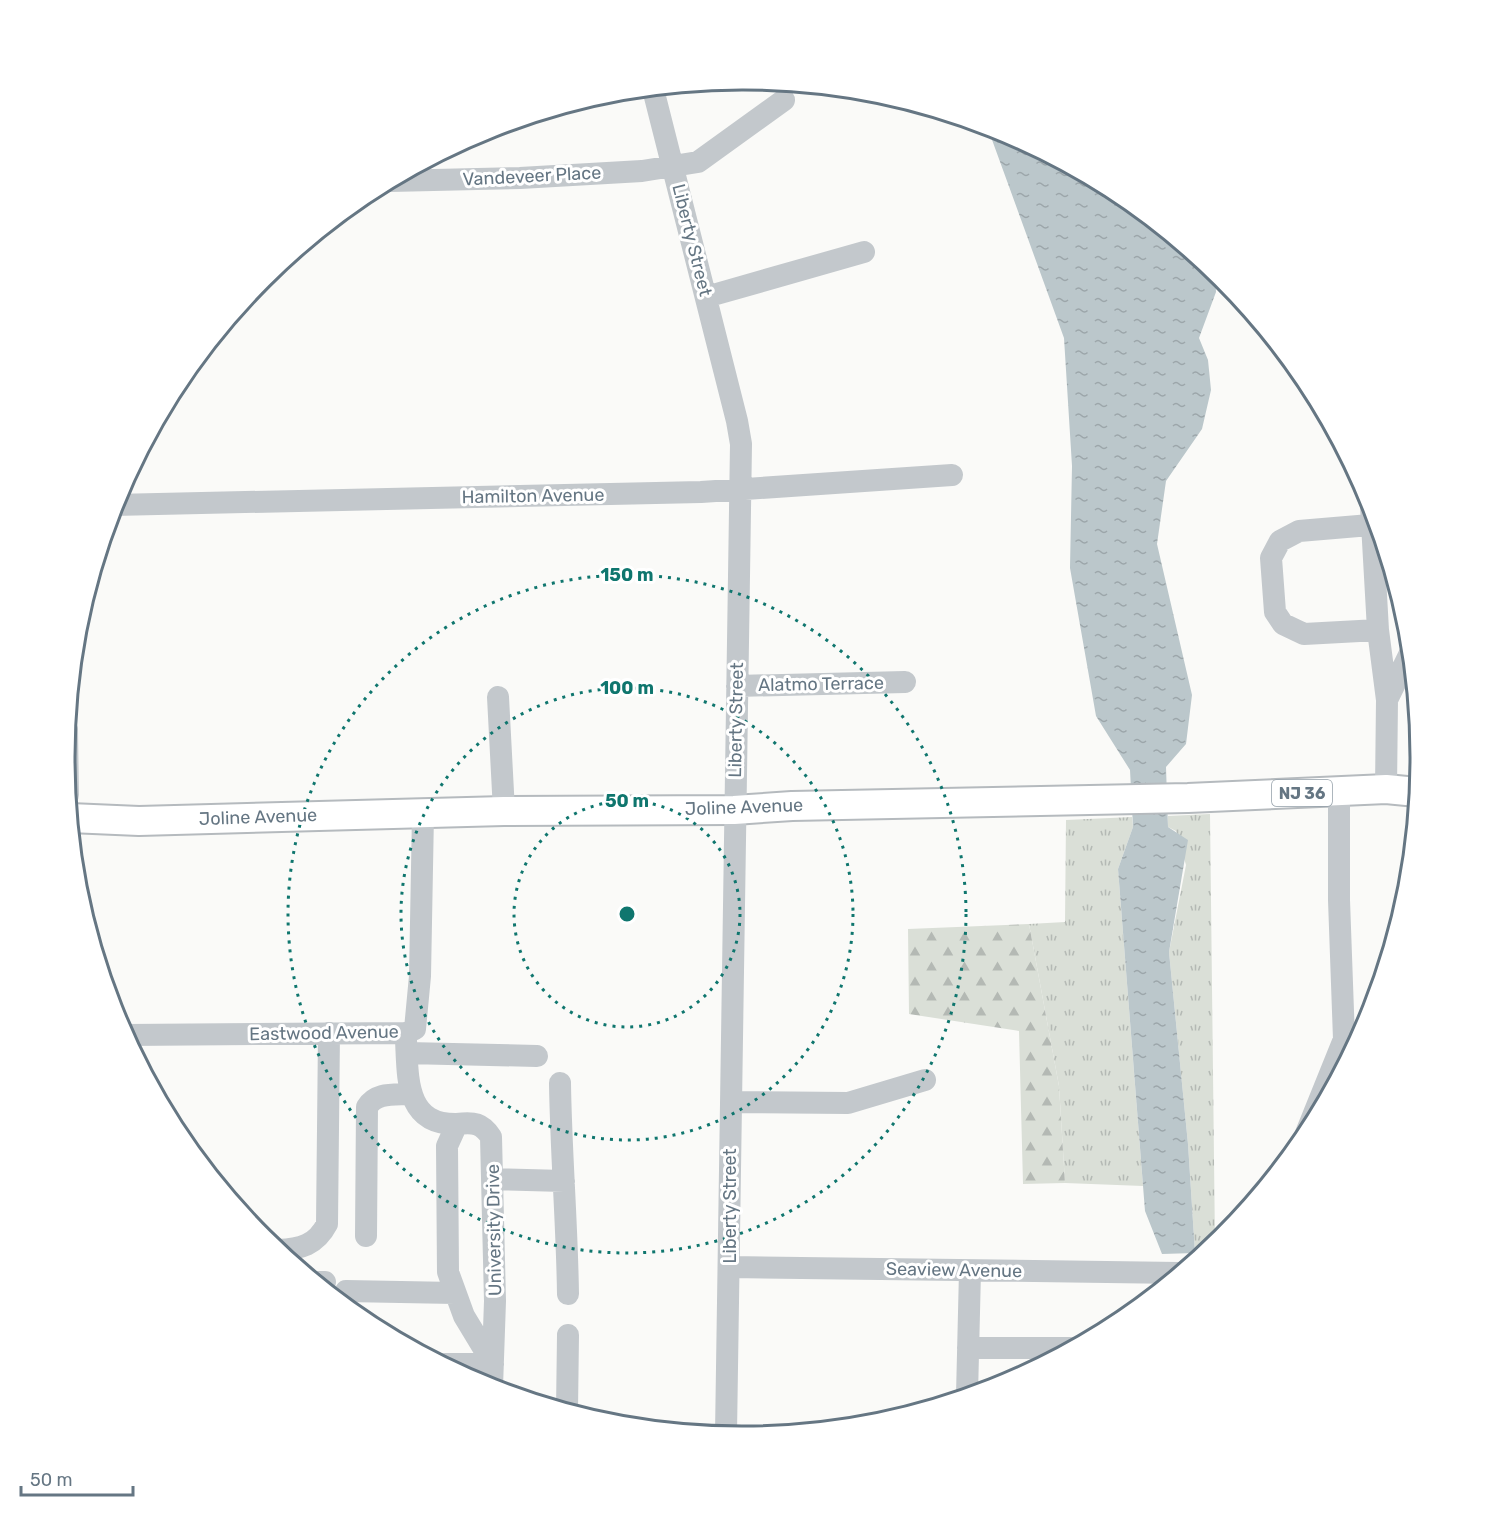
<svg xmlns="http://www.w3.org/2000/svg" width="1485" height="1516" font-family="Rubik,sans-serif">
<defs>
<pattern id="grass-tufts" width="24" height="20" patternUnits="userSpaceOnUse" patternTransform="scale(1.5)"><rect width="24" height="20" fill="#dadfd7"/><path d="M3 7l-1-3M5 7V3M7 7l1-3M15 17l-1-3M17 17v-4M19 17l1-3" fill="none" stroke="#b4b9b4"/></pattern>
<pattern id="forest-firs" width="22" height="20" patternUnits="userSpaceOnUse" patternTransform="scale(1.5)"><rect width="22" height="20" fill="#dadfd7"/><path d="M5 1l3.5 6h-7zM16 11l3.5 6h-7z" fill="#b4b9b4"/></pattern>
<pattern id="water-ripples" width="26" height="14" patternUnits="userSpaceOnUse" patternTransform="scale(1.5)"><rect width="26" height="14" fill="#bbc7cb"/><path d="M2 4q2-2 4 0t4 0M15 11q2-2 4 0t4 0" fill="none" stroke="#9ca6aa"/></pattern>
</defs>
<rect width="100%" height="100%" fill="#fafaf8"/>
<path fill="url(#grass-tufts)" d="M1210 814 1215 1244 1202 1254 1195 1253 1188 1144 1169 952 1186 865 1176 831 1168 827V816Z
M1132 817 1133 827 1118 869 1143 1186 1065 1183 1059 1086 1029 924 1065 922 1066 820Z"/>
<path fill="url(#forest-firs)" d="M1029 924 1059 1086 1065 1183 1023 1184 1019 1031 909 1014 908 929Z"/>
<path fill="url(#water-ripples)" d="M981 125 1002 132 1119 194 1215 273 1216 292 1199 338 1208 360 1211 390 1202 429 1166 481 1157 544 1192 695 1186 744 1166 767 1168 827 1188 840 1169 952 1188 1144 1195 1253 1162 1254 1145 1211 1118 869 1133 827 1130 770 1096 716 1070 568 1072 466 1064 338 991 137Z"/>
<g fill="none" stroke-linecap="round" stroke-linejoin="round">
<g stroke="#b5babe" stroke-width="32">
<path id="major" d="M70 818 139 821 504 811 734 810 792 806 1188 798 1386 789 1417 792"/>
</g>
<path stroke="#c3c8cc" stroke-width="22" d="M653 89 737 421 741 444 726 1434
M390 181 520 178 642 171 698 162 784 100
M706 297 864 252
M114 505 701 492 952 475
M1371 506 1378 630 1387 700 1386 789
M1370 525 1299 531 1280 541 1271 558 1275 612 1283 624 1304 634 1378 630
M737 686 905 682
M498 697 504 811
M1387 700 1410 653
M67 730 68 795
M126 1035 406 1033 415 1029 420 976 423 814
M406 1040C408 1078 405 1125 457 1124
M407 1053 537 1056
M560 1083C561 1153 567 1223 568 1294
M731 1102 848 1103 925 1080
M1304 1138 1344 1039 1339 900V791
M493 1179 564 1181
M366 1236 367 1107C376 1092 394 1095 410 1094
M278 1250C301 1249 316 1245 327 1224L329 1033
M730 1267 1179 1273
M318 1282H325
M340 1301 346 1291 455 1293
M968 1348H1070
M445 1364H493
M492 1387 495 1301 491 1137C482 1123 474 1122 457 1124L447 1146 448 1272 464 1316 493 1364
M967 1395 970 1271
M567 1410 568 1335"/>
<use href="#major" stroke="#fff" stroke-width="28"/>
</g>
<g fill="none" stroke="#0f766e" stroke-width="3" stroke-dasharray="3 6">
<circle cx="627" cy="914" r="113"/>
<circle cx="627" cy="914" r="226"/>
<circle cx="627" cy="914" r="339"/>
</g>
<g text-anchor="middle" stroke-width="6" stroke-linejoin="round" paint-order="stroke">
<rect fill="#fff" stroke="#939fa8" stroke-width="1.5" x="1272" y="780" width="60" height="26" rx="4.5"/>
<g font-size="16" font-weight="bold" fill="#657683">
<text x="1302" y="799">NJ 36</text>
</g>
<g font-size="18" fill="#657683" stroke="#fff">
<text transform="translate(532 176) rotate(-3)" y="6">Vandeveer Place</text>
<text transform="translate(692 240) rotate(76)" y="6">Liberty Street</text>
<text transform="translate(533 496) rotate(-1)" y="6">Hamilton Avenue</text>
<text transform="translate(821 684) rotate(-1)" y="6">Alatmo Terrace</text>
<text transform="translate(736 720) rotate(-89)" y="6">Liberty Street</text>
<text transform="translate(744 807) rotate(-2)" y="6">Joline Avenue</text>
<text transform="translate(258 817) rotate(-2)" y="6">Joline Avenue</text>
<text transform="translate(324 1033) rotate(-1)" y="6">Eastwood Avenue</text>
<text transform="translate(730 1206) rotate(-90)" y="6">Liberty Street</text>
<text transform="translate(494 1230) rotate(-91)" y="6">University Drive</text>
<text transform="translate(954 1270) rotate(1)" y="6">Seaview Avenue</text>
</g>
</g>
<path d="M0 0H1485V1516H0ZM742 90H743A667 667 0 0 1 1410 757V759A667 667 0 0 1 743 1426H742A667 667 0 0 1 75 759V757A667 667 0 0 1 742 90Z" fill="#fff" fill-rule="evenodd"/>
<path fill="none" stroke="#657683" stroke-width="3" d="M742 90H743A667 667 0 0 1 1410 757V759A667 667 0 0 1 743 1426H742A667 667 0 0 1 75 759V757A667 667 0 0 1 742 90Z"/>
<circle cx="627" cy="914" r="9" fill="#0f766e" stroke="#fff" stroke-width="3"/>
<g font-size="18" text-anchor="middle" font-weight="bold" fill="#0f766e" stroke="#fff" stroke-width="6" stroke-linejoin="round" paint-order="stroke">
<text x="627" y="581">150 m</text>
<text x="627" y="694">100 m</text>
<text x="627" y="807">50 m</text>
</g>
<path d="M21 1486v9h112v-9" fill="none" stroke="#657683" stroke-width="3"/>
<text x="30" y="1486" font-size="18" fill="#657683" stroke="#ffffff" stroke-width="4.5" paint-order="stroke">50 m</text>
</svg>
